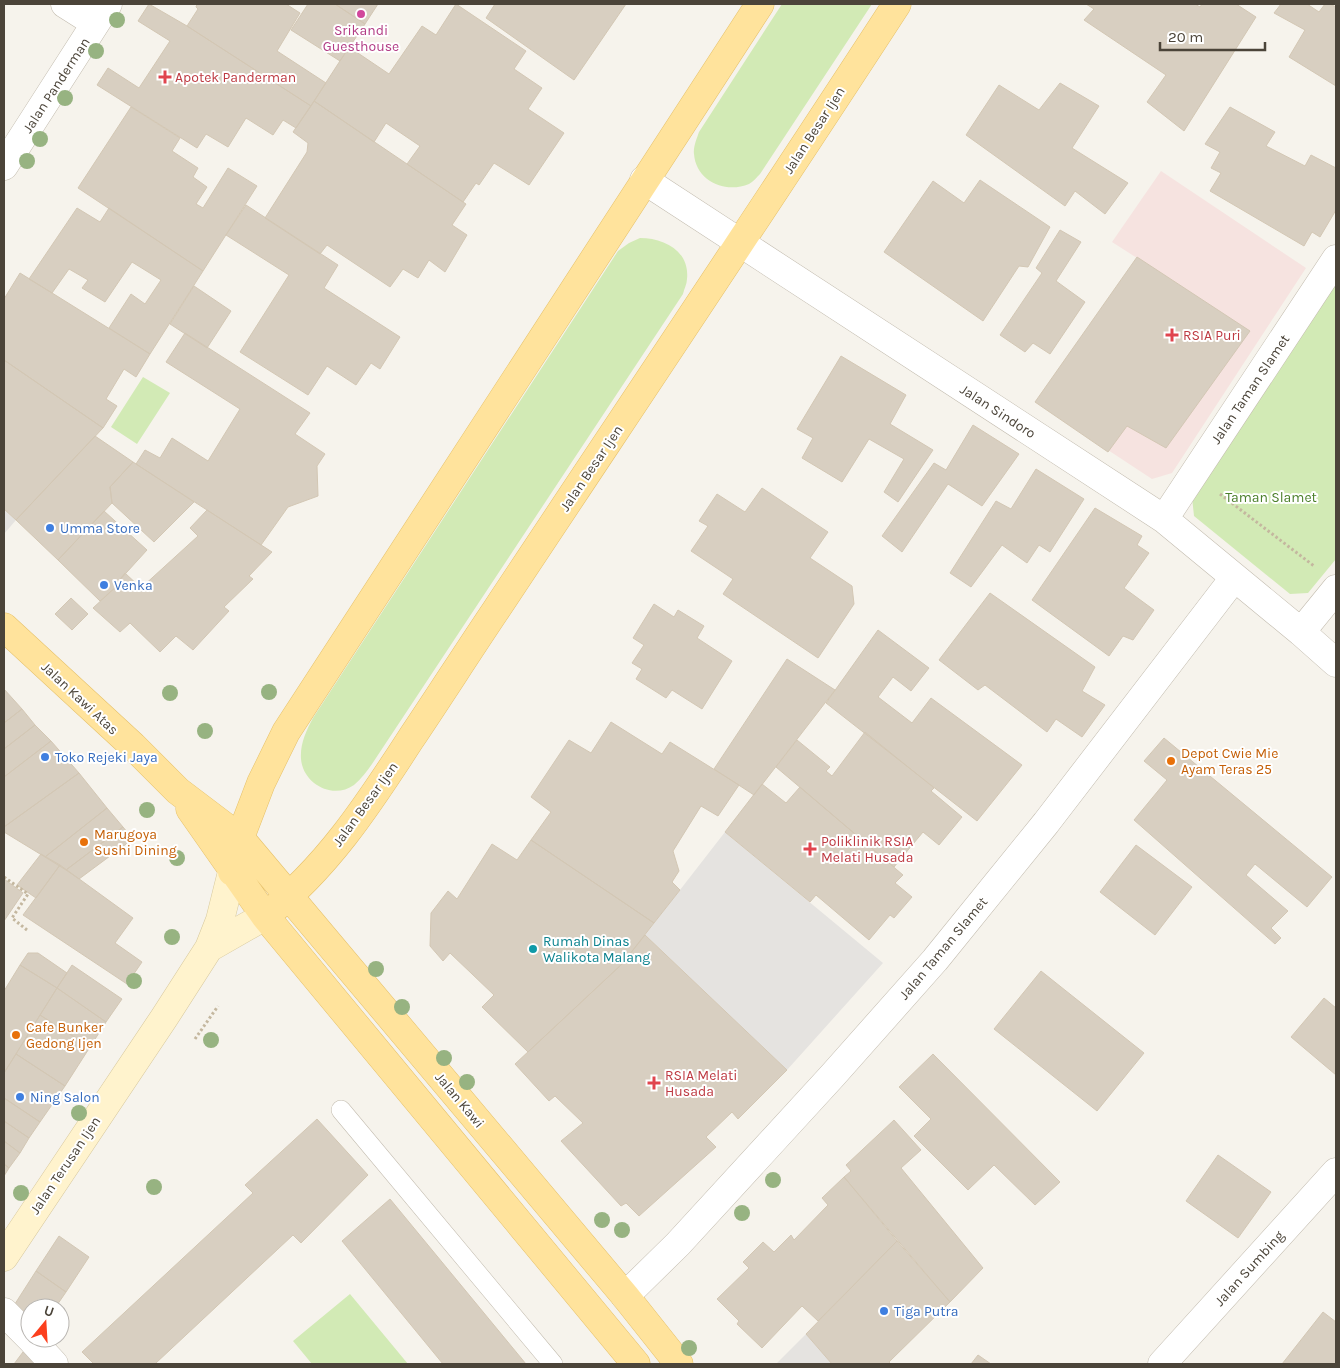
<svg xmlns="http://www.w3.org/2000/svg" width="1340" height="1368" font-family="Karla,sans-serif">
<rect width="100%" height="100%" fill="#f6f3ec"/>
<path fill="#f6e3e0" d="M1161 171 1306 268 1172 473 1152 479 1035 402 1137 258 1112 242Z"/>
<path fill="#d2eab5" d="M782 4H872L760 174C757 177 753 182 749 184 725 194 696 181 694 154 693 147 697 138 699 132Z
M640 238C664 238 690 251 687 279 687 284 684 289 683 294L372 764C367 771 361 779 354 785 333 800 303 784 301 759 300 744 306 731 313 718L618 251 629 243Z
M1336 284V559L1308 593 1290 594 1194 516 1192 497Z
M143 377 170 393 137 444 111 427Z
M350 1294 408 1364H312L293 1341Z"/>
<path fill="#e5e3e0" d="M4 509 16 520 4 534Z
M725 832 883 963 787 1070 645 935Z
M806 1334 832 1364H776Z"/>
<path fill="#d8cfc1" stroke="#d3c7b4" d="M149 4 187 26 311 106 296 128 283 120 273 135 246 118 228 147 206 134 197 148 97 85 108 68 139 88 170 41 138 21Z
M197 4H286L300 13 277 51 326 83 311 106 187 26 198 9 196 7Z
M308 4H335L365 24 340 61 291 30Z
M335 4H378L365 24Z
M456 4 526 51 514 69 542 88 528 109 564 133 529 185 494 163 479 185 476 183 463 202 407 164 420 146 386 123 374 142 314 101 349 47 389 74 422 26 436 35Z
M495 4H626L574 80 486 18Z
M1086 4H1195L1200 7 1202 4H1236L1256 17 1184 131 1147 102 1166 75 1084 20 1094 9Z
M1281 4H1307L1319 12 1325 4H1330L1336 7V86L1289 57 1305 30 1274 13Z
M1060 83 1099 106 1072 148 1128 183 1105 214 1075 191 1065 206 966 135 999 85 1039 110Z
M314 101 466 204 452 225 467 235 445 272 429 260 418 278 403 269 390 287 327 245 320 254 265 218 307 152 308 143 293 132Z
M131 107 180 138 172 151 198 168 193 177 207 187 196 204 203 208 228 168 257 186 203 271 78 188Z
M1230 107 1275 132 1266 146 1305 166 1311 155 1336 168V210L1320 237 1312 232 1304 246 1210 191 1221 173 1211 168 1220 152 1205 144Z
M980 180 1050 227 1028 267 1019 266 983 321 884 252 933 181 964 203Z
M246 205 338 265 324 288 400 337 380 369 371 363 356 385 327 366 308 395 240 352 289 275 226 235Z
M77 208 100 222 109 208 203 271 150 354 109 328 131 294 145 304 161 280 132 262 105 302 82 288 88 280 69 269 52 293 29 279Z
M1060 230 1081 242 1056 281 1085 302 1050 354 1033 343 1025 352 1000 335 1042 273 1036 268Z
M1137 257 1250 331 1166 448 1127 426 1108 452 1035 402Z
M20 273 150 354 136 377 124 369 106 399 117 406 103 428 4 360V299Z
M194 286 231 311 207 348 170 324Z
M185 333 310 413 295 434 325 454 317 466 318 496 288 507 261 545 136 464 145 450 160 458 172 438 208 461 240 409 166 362Z
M841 356 906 395 890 424 933 450 898 502 884 492 904 459 869 439 842 482 802 458 813 438 797 429Z
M4 360 103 428 16 520 4 509Z
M973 425 1019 454 982 506 948 484 902 552 882 536 934 463 946 470Z
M95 436 133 462 110 487 112 503 58 560 16 520Z
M133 462 194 502 154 542 112 503 110 487Z
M1036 469 1084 499 1050 552 1039 545 1027 563 1002 545 971 587 950 573 996 501 1011 509Z
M762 488 828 532 810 558 852 586 854 604 818 658 723 594 733 579 691 551 708 526 699 521 717 494 745 512Z
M1095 508 1142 536 1137 545 1149 553 1124 588 1154 610 1133 640 1123 636 1109 656 1032 600Z
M207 510 272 552 249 576 253 579 224 607 229 611 193 650 176 636 160 652 130 623 120 632 93 608 118 585 117 583 125 573 141 588 198 536 190 528Z
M104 511 147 550 117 583 118 585 100 601 58 560Z
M990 593 1095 667 1082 691 1105 705 1082 737 1056 719 1047 732 985 685 978 690 939 660Z
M71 598 88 614 72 630 55 614Z
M654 604 674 617 678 610 704 626 697 638 732 661 702 709 672 690 666 698 636 679 642 669 632 663 644 645 633 638Z
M878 630 929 668 911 691 893 677 878 697 912 723 931 698 1022 765 977 821 826 703Z
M787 659 835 690 754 795 714 769Z
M4 689 22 709 4 723Z
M22 709 35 725 4 749V723Z
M611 722 662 754 670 742 739 785 718 816 701 806 673 851 679 871 672 882 680 890 654 923 531 840 551 812 531 797 569 740 591 753Z
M35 725 51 741 4 777V749Z
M865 732 934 788 931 791 962 817 939 845 923 832 894 867 776 767 797 740 830 767 826 771 832 776Z
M1164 738 1332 877 1307 907 1255 864 1246 875 1288 911 1271 928 1281 938 1275 944 1134 820 1167 780 1144 761Z
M51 741 79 773 4 827V777Z
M79 773 107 808 45 857 4 832V827Z
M762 784 786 803 800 787 903 875 895 883 912 897 894 918 890 915 869 940 816 895 810 902 725 832Z
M107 808 123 827 66 870 45 857Z
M123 827 133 839 79 879 66 870Z
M531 840 654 923 622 964 528 1052 482 1007 494 995 450 953 443 961 430 946 431 913 448 891 457 899 492 844 517 860Z
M1136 845 1192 887 1155 935 1100 892Z
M41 854 60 865 36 898 17 885Z
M60 865 133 918 115 943 142 962 127 984 23 915Z
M4 879 23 893 4 921Z
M645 935 787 1070 738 1119 732 1112 706 1137 716 1147 639 1216 626 1203 621 1206 561 1141 583 1123 555 1096 549 1101 515 1064 622 964Z
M28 953H38L67 973 57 988 20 965Z
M20 965 57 988 4 1073V991Z
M72 965 122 999 106 1022 57 988Z
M1041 971 1144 1053 1097 1111 994 1029Z
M57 988 106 1022 90 1047 40 1015Z
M1324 998 1336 1008V1075L1291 1037Z
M40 1015 90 1047 65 1086 16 1054Z
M16 1054 65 1086 40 1122 4 1098V1073Z
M933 1054 1060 1182 1035 1205 994 1165 968 1190 914 1136 931 1119 899 1087Z
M4 1098 40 1122 29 1138 4 1121Z
M317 1119 368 1175 301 1243 293 1235 156 1363 157 1364H94L82 1352 253 1193 245 1185Z
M894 1120 921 1150 901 1168 983 1268 950 1302 844 1177 851 1171 846 1165Z
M4 1121 29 1138 20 1153 4 1141Z
M4 1141 20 1153 9 1168 4 1164Z
M1218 1155 1271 1192 1238 1238 1186 1201Z
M4 1164 9 1168 4 1176Z
M844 1177 897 1241 818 1321 802 1306 762 1348 737 1324 739 1321 717 1299 749 1268 743 1262 763 1242 774 1252 791 1235 794 1240 828 1205 822 1198Z
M390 1199 526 1364H443L342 1241Z
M59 1236 89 1257 66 1292 36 1271Z
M897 1241 950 1302 889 1362 891 1364H832L806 1334Z
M36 1271 66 1292 55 1308H30V1319L13 1307Z
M1323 1312 1336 1322V1364H1282Z
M29 1344 48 1364H14Z
M978 1355 991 1364H971Z"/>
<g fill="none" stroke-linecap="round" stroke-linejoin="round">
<g stroke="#c2bbae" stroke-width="20">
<path id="lane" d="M341 1110 553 1364"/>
</g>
<g stroke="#c2bbae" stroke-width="29">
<path id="street" d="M65 4 95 23
M4 166 108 4
M644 180 1164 519 1301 632 1336 663
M1164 519 1336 259
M1301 632 1336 589
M625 1296 678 1244 833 1075 935 960 1046 823 1234 578
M4 1312 30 1338
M30 1338 54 1364
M1162 1364 1336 1172"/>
</g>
<g stroke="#d6c79b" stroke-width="29">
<path id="secondary" d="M209 948 265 916
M4 1257 164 1018 209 948 220 920 232 872"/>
</g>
<g stroke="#e6c16a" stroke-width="29">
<path id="primary" d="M4 627 133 746 178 791 240 838 625 1296 679 1364
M190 809 265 916 636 1364
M232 872 240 838 261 783 286 732 760 4
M265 916C326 869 368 805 410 740 439 697 467 653 496 610 630 408 765 207 897 4"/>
</g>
<path stroke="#c4b79f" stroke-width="3" stroke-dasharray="2.5 2.5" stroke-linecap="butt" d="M1220 494 1314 566
M4 877 28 894 12 918 27 930
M195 1039 218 1006"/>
<use href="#lane" stroke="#fff" stroke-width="19"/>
<use href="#street" stroke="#fff" stroke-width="28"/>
<use href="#secondary" stroke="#fff3cd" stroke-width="28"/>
<use href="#primary" stroke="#ffe39c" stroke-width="28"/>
</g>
<g fill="#97b381">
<circle cx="117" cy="20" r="8"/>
<circle cx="96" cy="51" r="8"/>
<circle cx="65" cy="98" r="8"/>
<circle cx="40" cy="139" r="8"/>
<circle cx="27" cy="161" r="8"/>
<circle cx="269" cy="692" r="8"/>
<circle cx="170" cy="693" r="8"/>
<circle cx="205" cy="731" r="8"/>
<circle cx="147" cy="810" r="8"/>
<circle cx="177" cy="858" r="8"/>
<circle cx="172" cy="937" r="8"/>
<circle cx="376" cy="969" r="8"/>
<circle cx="134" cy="981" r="8"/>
<circle cx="402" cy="1007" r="8"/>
<circle cx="211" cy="1040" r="8"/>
<circle cx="444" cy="1058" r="8"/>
<circle cx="467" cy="1082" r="8"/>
<circle cx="79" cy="1113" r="8"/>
<circle cx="773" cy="1180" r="8"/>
<circle cx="154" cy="1187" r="8"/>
<circle cx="21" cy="1193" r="8"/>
<circle cx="742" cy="1213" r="8"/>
<circle cx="602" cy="1220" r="8"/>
<circle cx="622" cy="1230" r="8"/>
<circle cx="689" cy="1348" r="8"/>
</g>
<circle fill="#d1479c" stroke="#fff" stroke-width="2" cx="361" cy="14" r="5"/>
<g fill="#e0444e" stroke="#fff" stroke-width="2">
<path d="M162.5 69.5h5v5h5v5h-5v5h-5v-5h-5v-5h5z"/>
<path d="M1169.5 327.5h5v5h5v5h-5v5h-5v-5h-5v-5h5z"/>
<path d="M807.5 841.5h5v5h5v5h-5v5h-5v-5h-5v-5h5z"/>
<path d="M651.5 1075.5h5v5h5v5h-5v5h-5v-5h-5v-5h5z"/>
</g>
<g fill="#3f7fe0" stroke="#fff" stroke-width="2">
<circle cx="50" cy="528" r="5"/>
<circle cx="104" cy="585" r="5"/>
<circle cx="45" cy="757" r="5"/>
<circle cx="20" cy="1097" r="5"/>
<circle cx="884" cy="1311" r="5"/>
</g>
<g fill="#e8710a" stroke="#fff" stroke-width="2">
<circle cx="1171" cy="761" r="5"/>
<circle cx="84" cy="842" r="5"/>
<circle cx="16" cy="1035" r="5"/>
</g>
<circle fill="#0f9aa8" stroke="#fff" stroke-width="2" cx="533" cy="949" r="5"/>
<g text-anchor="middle" stroke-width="4" stroke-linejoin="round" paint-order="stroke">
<g font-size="14" fill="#b23c85" stroke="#fff">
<text x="361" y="35">Srikandi<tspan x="361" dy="16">Guesthouse</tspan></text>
</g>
<g font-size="14" fill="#be3a42" stroke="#fff" text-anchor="start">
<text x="175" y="82">Apotek Panderman</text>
<text x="1183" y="340">RSIA Puri</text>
<text x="821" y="846">Poliklinik RSIA<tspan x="821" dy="16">Melati Husada</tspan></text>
<text x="665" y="1080">RSIA Melati<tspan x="665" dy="16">Husada</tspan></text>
</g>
<g font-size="14" fill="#4b4439" stroke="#fff">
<text transform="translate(56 85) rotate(-57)" y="5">Jalan Panderman</text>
<text transform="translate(814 130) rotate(-57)" y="5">Jalan Besar Ijen</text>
<text transform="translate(1250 389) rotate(-56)" y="5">Jalan Taman Slamet</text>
<text transform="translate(998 411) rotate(33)" y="5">Jalan Sindoro</text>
<text transform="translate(591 468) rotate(-56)" y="5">Jalan Besar Ijen</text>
<text transform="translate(80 698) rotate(43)" y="5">Jalan Kawi Atas</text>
<text transform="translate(365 804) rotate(-54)" y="5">Jalan Besar Ijen</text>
<text transform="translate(943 948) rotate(-50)" y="5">Jalan Taman Slamet</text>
<text transform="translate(460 1100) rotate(50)" y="5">Jalan Kawi</text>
<text transform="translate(65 1165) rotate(-56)" y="5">Jalan Terusan Ijen</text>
<text transform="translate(1249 1268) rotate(-48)" y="5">Jalan Sumbing</text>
</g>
<g font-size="14" fill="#4a7f2a" stroke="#fff">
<text x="1271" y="502">Taman Slamet</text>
</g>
<g font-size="14" fill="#366cbe" stroke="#fff" text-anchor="start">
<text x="60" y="533">Umma Store</text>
<text x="114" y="590">Venka</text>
<text x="55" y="762">Toko Rejeki Jaya</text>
<text x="30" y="1102">Ning Salon</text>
<text x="894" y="1316">Tiga Putra</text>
</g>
<g font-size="14" fill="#c56008" stroke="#fff" text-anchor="start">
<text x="1181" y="758">Depot Cwie Mie<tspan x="1181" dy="16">Ayam Teras 25</tspan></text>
<text x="94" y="839">Marugoya<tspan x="94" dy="16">Sushi Dining</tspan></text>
<text x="26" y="1032">Cafe Bunker<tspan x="26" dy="16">Gedong Ijen</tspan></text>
</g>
<g font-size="14" fill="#0d838f" stroke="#fff" text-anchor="start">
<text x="543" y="946">Rumah Dinas<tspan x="543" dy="16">Walikota Malang</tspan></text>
</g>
</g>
<rect width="1340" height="1368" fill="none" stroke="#4b4439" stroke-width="10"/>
<g transform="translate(45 1323) rotate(18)"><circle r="24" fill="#ffffff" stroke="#b7b4b0"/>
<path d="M0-4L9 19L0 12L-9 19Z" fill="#fc3f1d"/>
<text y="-8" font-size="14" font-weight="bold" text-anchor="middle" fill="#4b4439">U</text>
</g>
<path d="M1160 42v8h105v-8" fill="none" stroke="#4b4439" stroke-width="2.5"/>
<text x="1168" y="42" font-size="15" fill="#4b4439" stroke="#ffffff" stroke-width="4" paint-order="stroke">20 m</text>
</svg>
